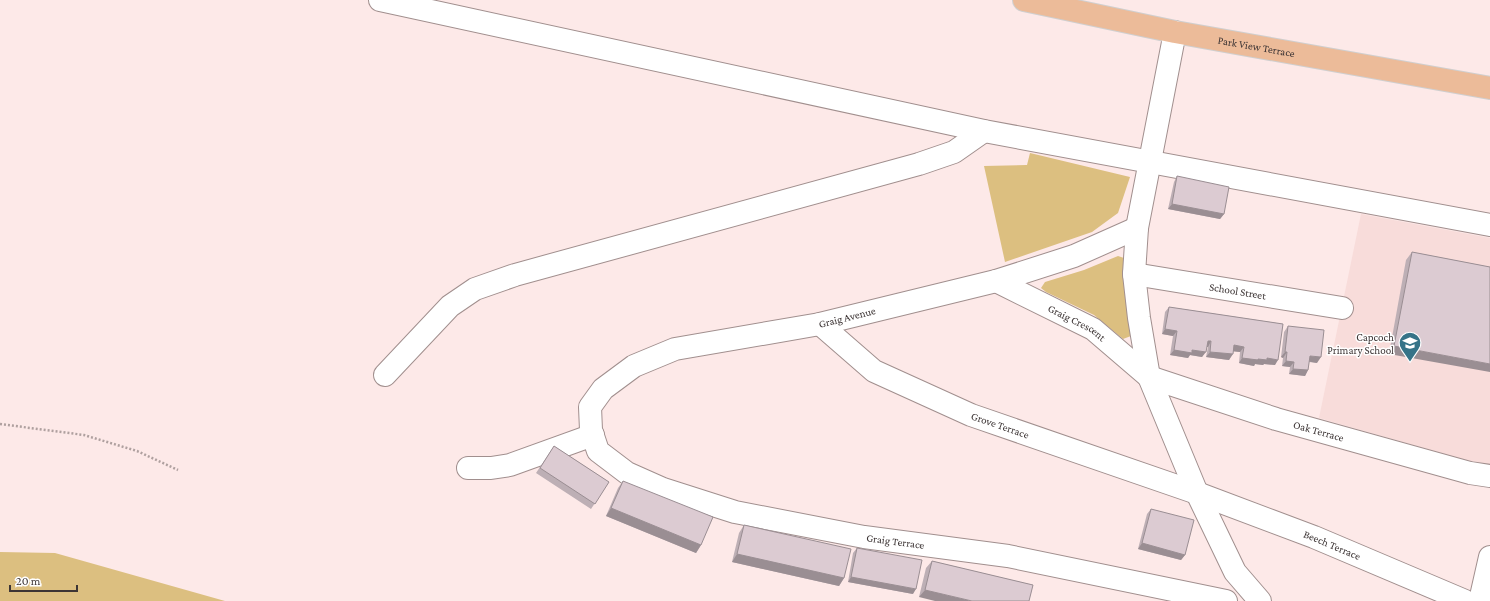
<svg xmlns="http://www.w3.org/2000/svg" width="1490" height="601" font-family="'Crimson Pro',serif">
<rect width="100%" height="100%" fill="#fde9e8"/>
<path fill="#f8dcda" d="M1361 214 1490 238V465L1462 459 1319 418Z"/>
<path fill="#dcbf80" d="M1030 153 1130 177 1118 213 1092 232 1005 262 984 166 1027 165Z
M1118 256 1124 258 1131 336 1123 339 1094 315 1046 292 1041 288 1045 282 1084 270Z
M0 552 55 553 225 601H0Z"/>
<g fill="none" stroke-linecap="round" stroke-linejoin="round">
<g stroke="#a18f8e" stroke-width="24">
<g id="minor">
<path d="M380 0 984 131 1490 225"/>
<path d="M1175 32 1137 228 1134 274 1139 318 1149 377 1197 493 1235 572 1260 601"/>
<path id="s1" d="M1137 228 1074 256 996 281 820 324 675 349 634 366 603 389 590 407 591 430 598 451 627 473 663 489 735 512 864 537 1008 556 1226 601"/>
<path id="s2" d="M1134 274 1342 308"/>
<path id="s3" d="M996 281 1093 329 1149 377 1276 419 1470 473 1490 476"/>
<path id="s4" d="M820 324 874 371 971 415 1197 493 1314 537 1465 601"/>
<path d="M385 375 450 306 475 289 515 275 919 164 954 152 984 131"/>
<path d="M468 468H491L510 465 593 435"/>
<path d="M1480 601 1490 557"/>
</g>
</g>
<g stroke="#d0cfcf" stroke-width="24">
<g id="major">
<path id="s5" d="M1024 0 1175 32 1490 88"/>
</g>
</g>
<path stroke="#afa09f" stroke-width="2.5" stroke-dasharray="2 2" stroke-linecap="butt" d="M0 424 84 435 137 451 178 470"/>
<use href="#minor" stroke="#fff" stroke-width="22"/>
<use href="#major" stroke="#ecbb99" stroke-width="22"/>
</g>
<path fill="#bdafb5" d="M1177 176 1224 214 1220 219 1168 209 1174 182Z
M1412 252 1490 267 1389 354 1406 260Z
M1169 307 1283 324 1275 365 1264 364 1263 365 1255 364 1254 366 1239 363 1240 352 1233 351 1229 360 1206 357 1208 347H1207L1202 357 1190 355 1188 358 1170 355 1173 336 1162 334 1165 312Z
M1288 326 1317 363 1309 362 1308 370 1305 376 1289 374 1290 367 1282 366 1283 358 1281 357 1284 332Z
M554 446 609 482 591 509 536 473Z
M623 481 701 545 696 553 606 516 618 488Z
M1151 509 1185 555 1181 560 1138 549 1147 514Z
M744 525 844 578 839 586 732 562 739 533Z
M857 548 913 594 848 582 853 553Z
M932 561 1033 585 919 597 926 568Z"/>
<path fill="#9a8e93" d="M1172 204 1224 214 1220 219 1168 209Z
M1165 329 1177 331 1173 336 1162 334Z
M1208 341H1211L1208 347 1204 346Z
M1234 345 1244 347 1240 352 1230 351Z
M1394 346 1490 364V372L1389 354Z
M1174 350H1192L1206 352 1202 357 1190 355 1188 358 1170 355Z
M1210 352 1233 354 1229 360 1206 357Z
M1285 352H1287L1283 358 1281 357Z
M1310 356 1321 357 1317 363 1306 361Z
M1242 358 1258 359 1267 358 1278 360 1275 365 1264 364 1263 365 1255 364 1254 366 1239 363Z
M1286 361 1294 362 1290 367 1282 366Z
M1293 369 1308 370 1305 376 1289 374Z
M611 508 701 545 696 553 606 516Z
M1142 543 1185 555 1181 560 1138 549Z
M737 554 844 578 839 586 732 562Z
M851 577 916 589 913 594 848 582Z
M925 590 972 601H935L919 597Z"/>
<path fill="#dccbd2" stroke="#9a8e93" d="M1177 176 1229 187 1224 214 1172 204Z
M1412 252 1490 267V364L1394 346Z
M1169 307 1283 324 1278 360 1267 358V360L1258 359V360L1242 358 1244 347 1234 345 1233 354 1210 352 1211 341H1208L1206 352 1192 350V353L1174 350 1177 331 1165 329Z
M1288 326 1324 330 1321 357 1310 356 1308 370 1293 369 1294 362 1286 361 1287 352H1285Z
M554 446 609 482 595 504 540 468Z
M623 481 713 517 701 545 611 508Z
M1151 509 1194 520 1185 555 1142 543Z
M744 525 851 549 844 578 737 554Z
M857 548 922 560 916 589 851 577Z
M932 561 1033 585 1029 601H972L925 590Z"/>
<defs>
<g id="school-pin" transform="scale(1.15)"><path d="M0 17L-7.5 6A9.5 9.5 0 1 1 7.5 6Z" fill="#357388" stroke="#fff"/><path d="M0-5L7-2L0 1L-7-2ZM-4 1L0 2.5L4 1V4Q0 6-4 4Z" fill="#fff"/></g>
</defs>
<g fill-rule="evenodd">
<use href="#school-pin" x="1410" y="343"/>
</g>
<g text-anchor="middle" stroke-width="3" stroke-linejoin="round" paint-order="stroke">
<g font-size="11" fill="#3d3535" stroke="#fff">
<text dy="4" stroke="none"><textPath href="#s5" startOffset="237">Park View Terrace</textPath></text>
<text dy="4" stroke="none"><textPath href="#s2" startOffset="105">School Street</textPath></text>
<text transform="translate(847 317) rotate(-14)" y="4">Graig Avenue</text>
<text dy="4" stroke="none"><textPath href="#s3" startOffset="91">Graig Crescent</textPath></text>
<text dy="4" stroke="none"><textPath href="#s4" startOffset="209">Grove Terrace</textPath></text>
<text dy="4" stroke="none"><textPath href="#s3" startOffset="360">Oak Terrace</textPath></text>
<text dy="4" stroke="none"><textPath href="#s1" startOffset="944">Graig Terrace</textPath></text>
<text dy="4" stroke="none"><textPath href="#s4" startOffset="562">Beech Terrace</textPath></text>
</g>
<g font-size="11" fill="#3d3535" stroke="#fff" text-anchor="end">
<text x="1394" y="341">Capcoch<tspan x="1394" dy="13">Primary School</tspan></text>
</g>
</g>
<path d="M10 585v6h67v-6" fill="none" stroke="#3d3535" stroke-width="2"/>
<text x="16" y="585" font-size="12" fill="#3d3535" stroke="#ffffff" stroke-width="3" paint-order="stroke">20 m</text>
</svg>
